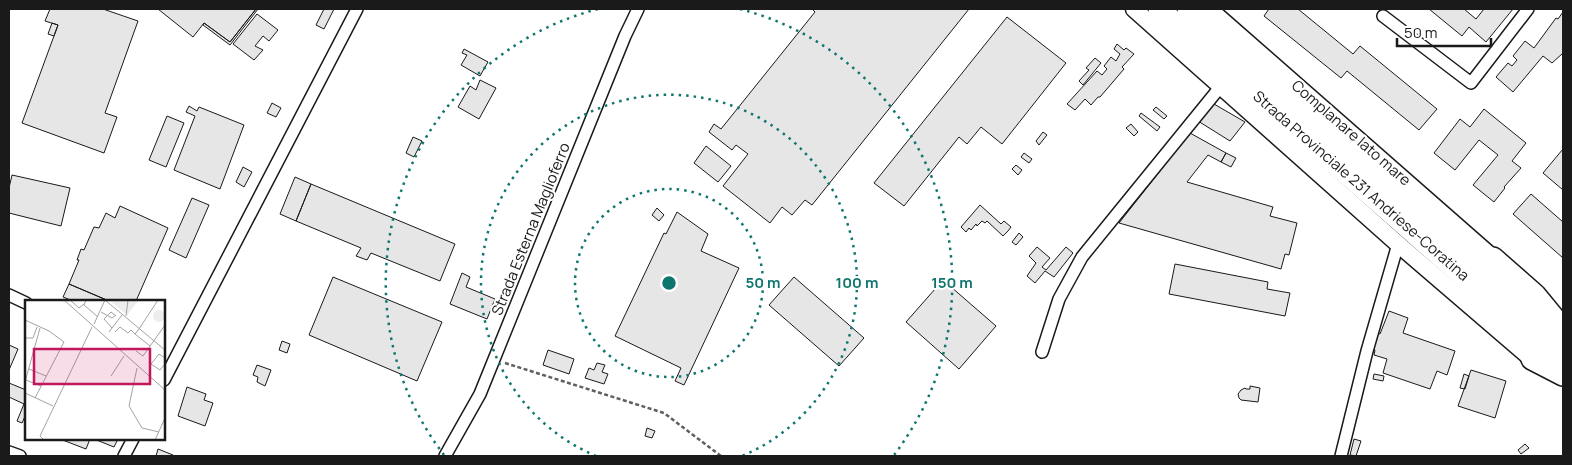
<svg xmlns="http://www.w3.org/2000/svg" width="1572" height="465" font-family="Manrope,sans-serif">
<rect width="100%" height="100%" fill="#fff"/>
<path fill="#e6e6e6" stroke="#1a1a1a" d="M50 9H103L138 21 105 113 117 117 104 153 22 123 58 25 45 21Z
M158 9H256L230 42 204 23 193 37Z
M256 9H258L230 45 203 25 204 23 230 42Z
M324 9H334L324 29 316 25Z
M812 9H969L812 205 805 200 792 215 782 207 770 223 723 186 748 154 736 145 732 150 709 132 714 124 721 129 815 12Z
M1269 9H1298L1353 54 1360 46 1437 109 1419 130 1347 71 1341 78 1264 16Z
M1429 9H1464L1476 19 1484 9H1513L1486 42 1469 27 1462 36Z
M1563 12V53L1552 63 1543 56 1513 92 1496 77 1508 63 1512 66 1517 60 1513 56 1525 41 1534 48 1556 18 1558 19Z
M257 14 278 30 269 41 263 36 255 46 263 50 254 60 233 44Z
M1007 17 1066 63 1002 144 981 127 967 144 959 137 904 206 874 183Z
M52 23 58 25 54 36 48 34Z
M1117 44 1124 50 1126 48 1134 54 1122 67 1124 69 1100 97H1098L1091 105 1085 99 1075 110 1067 104 1097 71 1102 75 1107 69 1104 66 1111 57 1116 61 1120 54 1114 49Z
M464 49 488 62 480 76 461 65 467 55 462 53Z
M1095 58 1101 63 1083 85 1079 81 1089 70 1086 68Z
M480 80 496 88 479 119 458 107 470 86 476 90Z
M272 103 281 108 276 117 267 113Z
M1214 104 1245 122 1230 141 1198 121Z
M189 106 197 111 199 107 244 125 220 189 174 170 195 116 186 112Z
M1156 107 1167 116 1164 119 1153 110Z
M1484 109 1526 143 1512 161 1521 168 1504 187 1505 188 1494 202 1473 185 1498 155 1479 140 1455 170 1434 153 1460 119 1470 127Z
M1141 113 1160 127 1157 131 1139 116Z
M167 116 184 123 166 167 149 160Z
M1131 124 1138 132 1134 136 1126 128Z
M1043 132 1047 135 1039 145 1036 141Z
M1190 133 1226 153 1221 162 1208 155 1187 182 1273 207 1270 216 1297 223 1289 255 1285 254 1281 269 1119 223Z
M413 137 422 141 414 157 406 153Z
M706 146 731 166 718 182 694 163Z
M1563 149V190L1543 173Z
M1024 153 1032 159 1029 163 1021 157Z
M1226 153 1236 158 1231 167 1221 162Z
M1016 165 1022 170 1018 175 1012 169Z
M243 167 252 172 244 187 236 182Z
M12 175 70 188 61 226 9 213V188Z
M295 177 311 184 296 221 280 214Z
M311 184 455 244 440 281 371 253 367 260 356 256 361 248 296 221Z
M1531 194 1563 222V258L1513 214Z
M192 198 209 205 186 258 169 250Z
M980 205 1001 224 1004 221 1011 227 1008 231 1003 236 987 221 985 223 982 221 977 226 976 224 971 230 969 228 966 232 961 227Z
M120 206 168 228 136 301H109L69 284 79 260H77L81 249 84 250 94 227 99 228 106 213 115 218Z
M657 208 664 215 659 221 652 215Z
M677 212 708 234 701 251 739 268 684 385 675 381 681 368 615 336 664 233 666 234Z
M1019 233 1023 237 1016 245 1012 242Z
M1037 247 1050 258 1042 267 1046 270 1066 247 1073 253 1054 277 1045 271 1035 283 1027 276 1036 263 1029 256Z
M1175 264 1268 282 1267 289 1290 293 1285 316 1169 294Z
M462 273 470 277 466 287 495 299 487 319 450 304Z
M333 277 442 322 417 381 309 335Z
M794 277 864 338 839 366 769 305Z
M943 280 996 326 959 369 906 322Z
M69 284 109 301H73L63 297Z
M1389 311 1408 318 1403 333 1455 351 1447 375 1437 371 1430 389 1383 373 1387 359 1374 355 1375 350 1373 349 1378 333 1380 334Z
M282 341 290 344 287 353 279 350Z
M9 345 18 349 9 370Z
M548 350 574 359 569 374 543 365Z
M597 363 605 365 602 372 608 374 604 384 585 378 589 368 594 370Z
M257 365 271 370 265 386 257 382 258 377 253 375Z
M1471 370 1506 381 1495 418 1458 406Z
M1374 374 1384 376 1383 381 1373 379Z
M1464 374 1469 376 1465 389 1460 388Z
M9 383 26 390V398L24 404 9 397Z
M1250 386 1260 388 1258 402 1241 400 1239 398 1238 394 1241 390 1245 388 1246 389H1250Z
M187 387 206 394 204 400 213 403 205 426 178 416Z
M26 399V414L22 423 17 421Z
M647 428 655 431 652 438 645 436Z
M60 439H90L86 449Z
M94 439H118L114 447Z
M1354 439 1361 441 1356 456 1350 455Z
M1525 444 1529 448 1521 454 1518 450Z
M158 449 173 455 172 456H156Z"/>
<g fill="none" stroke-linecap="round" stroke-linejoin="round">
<g stroke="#1a1a1a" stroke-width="14">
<path id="street" d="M1383 16 1471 83 1528 9
M9 295 26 303
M1042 352 1059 299 1082 257 1221 86
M164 380 357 9
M9 452 20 456
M124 456 133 439
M445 456 480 394 625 36 638 9
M1341 456 1367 351 1398 244"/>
</g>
<g stroke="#1a1a1a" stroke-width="19">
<path id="secondary" d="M1134 9 1398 244 1532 359
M1209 9 1493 258"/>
</g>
<g stroke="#1a1a1a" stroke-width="24">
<path id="highway" d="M1159 9 1563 364
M1188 9 1563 344
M1493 258 1535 295 1563 329
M1532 359 1563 375"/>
</g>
<path stroke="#5f5f5f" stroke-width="2.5" stroke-dasharray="4 2.5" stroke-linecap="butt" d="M505 363 664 413 721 456"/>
<use href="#street" stroke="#fff" stroke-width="11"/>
<use href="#secondary" stroke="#fff" stroke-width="16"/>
<use href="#highway" stroke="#fff" stroke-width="21"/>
</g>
<g fill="none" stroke="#0f766e" stroke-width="2.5" stroke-dasharray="2.5 5">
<circle cx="669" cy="283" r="94"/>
<path d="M596 456A188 188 0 1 1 742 456"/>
<path d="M444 455A283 283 0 0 1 598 9M740 9A283 283 0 0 1 894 455"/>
</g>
<g text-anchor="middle" stroke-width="4" stroke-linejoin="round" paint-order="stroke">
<g font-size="15" fill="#1a1a1a" stroke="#fff">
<text transform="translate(1351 133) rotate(41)" y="5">Complanare lato mare</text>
<text transform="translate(1361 186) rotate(41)" y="5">Strada Provinciale 231 Andriese-Coratina</text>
<text transform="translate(531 229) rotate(-68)" y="5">Strada Esterna Maglioferro</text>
</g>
</g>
<g transform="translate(25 300)">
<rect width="140" height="140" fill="#fff"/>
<path d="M84 0H114L102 15ZM128 16a6 6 0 1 1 12 0a6 6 0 1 1-12 0Z" fill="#ededed"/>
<path fill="none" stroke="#a3a3a3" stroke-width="1" d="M39 0 140 90M45 0 54 8 59 4M61 0 59 5 73 17M80 0 140 50M76 12 87 18 91 15M101 16 103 0M0 20 24 31 39 42 10 98M69 24 80 0M87 28 79 19 86 12 91 16M114 29 133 0M84 32 97 15M90 32 95 27 103 33 106 30 110 34 114 29M110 34 125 46M0 38H8L12 27M111 51 118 56 140 25M140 58 134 54 126 64 135 70 140 64M112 68 104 106 117 128 134 132M4 69 21 76M86 76 99 56M1 80 16 86M0 82 15 28M0 93 28 106M19 140 15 136 67 27M130 140 140 118"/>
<path fill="#c2185b" fill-opacity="0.15" stroke="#c2185b" stroke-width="2.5" d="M9 49H125V84H9Z"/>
<rect width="140" height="140" fill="none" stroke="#1a1a1a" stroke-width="2.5"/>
</g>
<circle cx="669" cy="283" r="8" fill="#0f766e" stroke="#fff" stroke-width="2.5"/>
<g font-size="15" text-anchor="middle" font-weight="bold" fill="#0f766e" stroke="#fff" stroke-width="4" stroke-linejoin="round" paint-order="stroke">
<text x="763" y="288">50 m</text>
<text x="857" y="288">100 m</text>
<text x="952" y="288">150 m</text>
</g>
<rect width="1572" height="465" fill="none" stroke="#1a1a1a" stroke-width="20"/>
<path d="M1397 38v8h94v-8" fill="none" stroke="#1a1a1a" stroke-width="2.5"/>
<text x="1404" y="38" font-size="15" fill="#1a1a1a" stroke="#ffffff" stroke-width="4" paint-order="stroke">50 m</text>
</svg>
